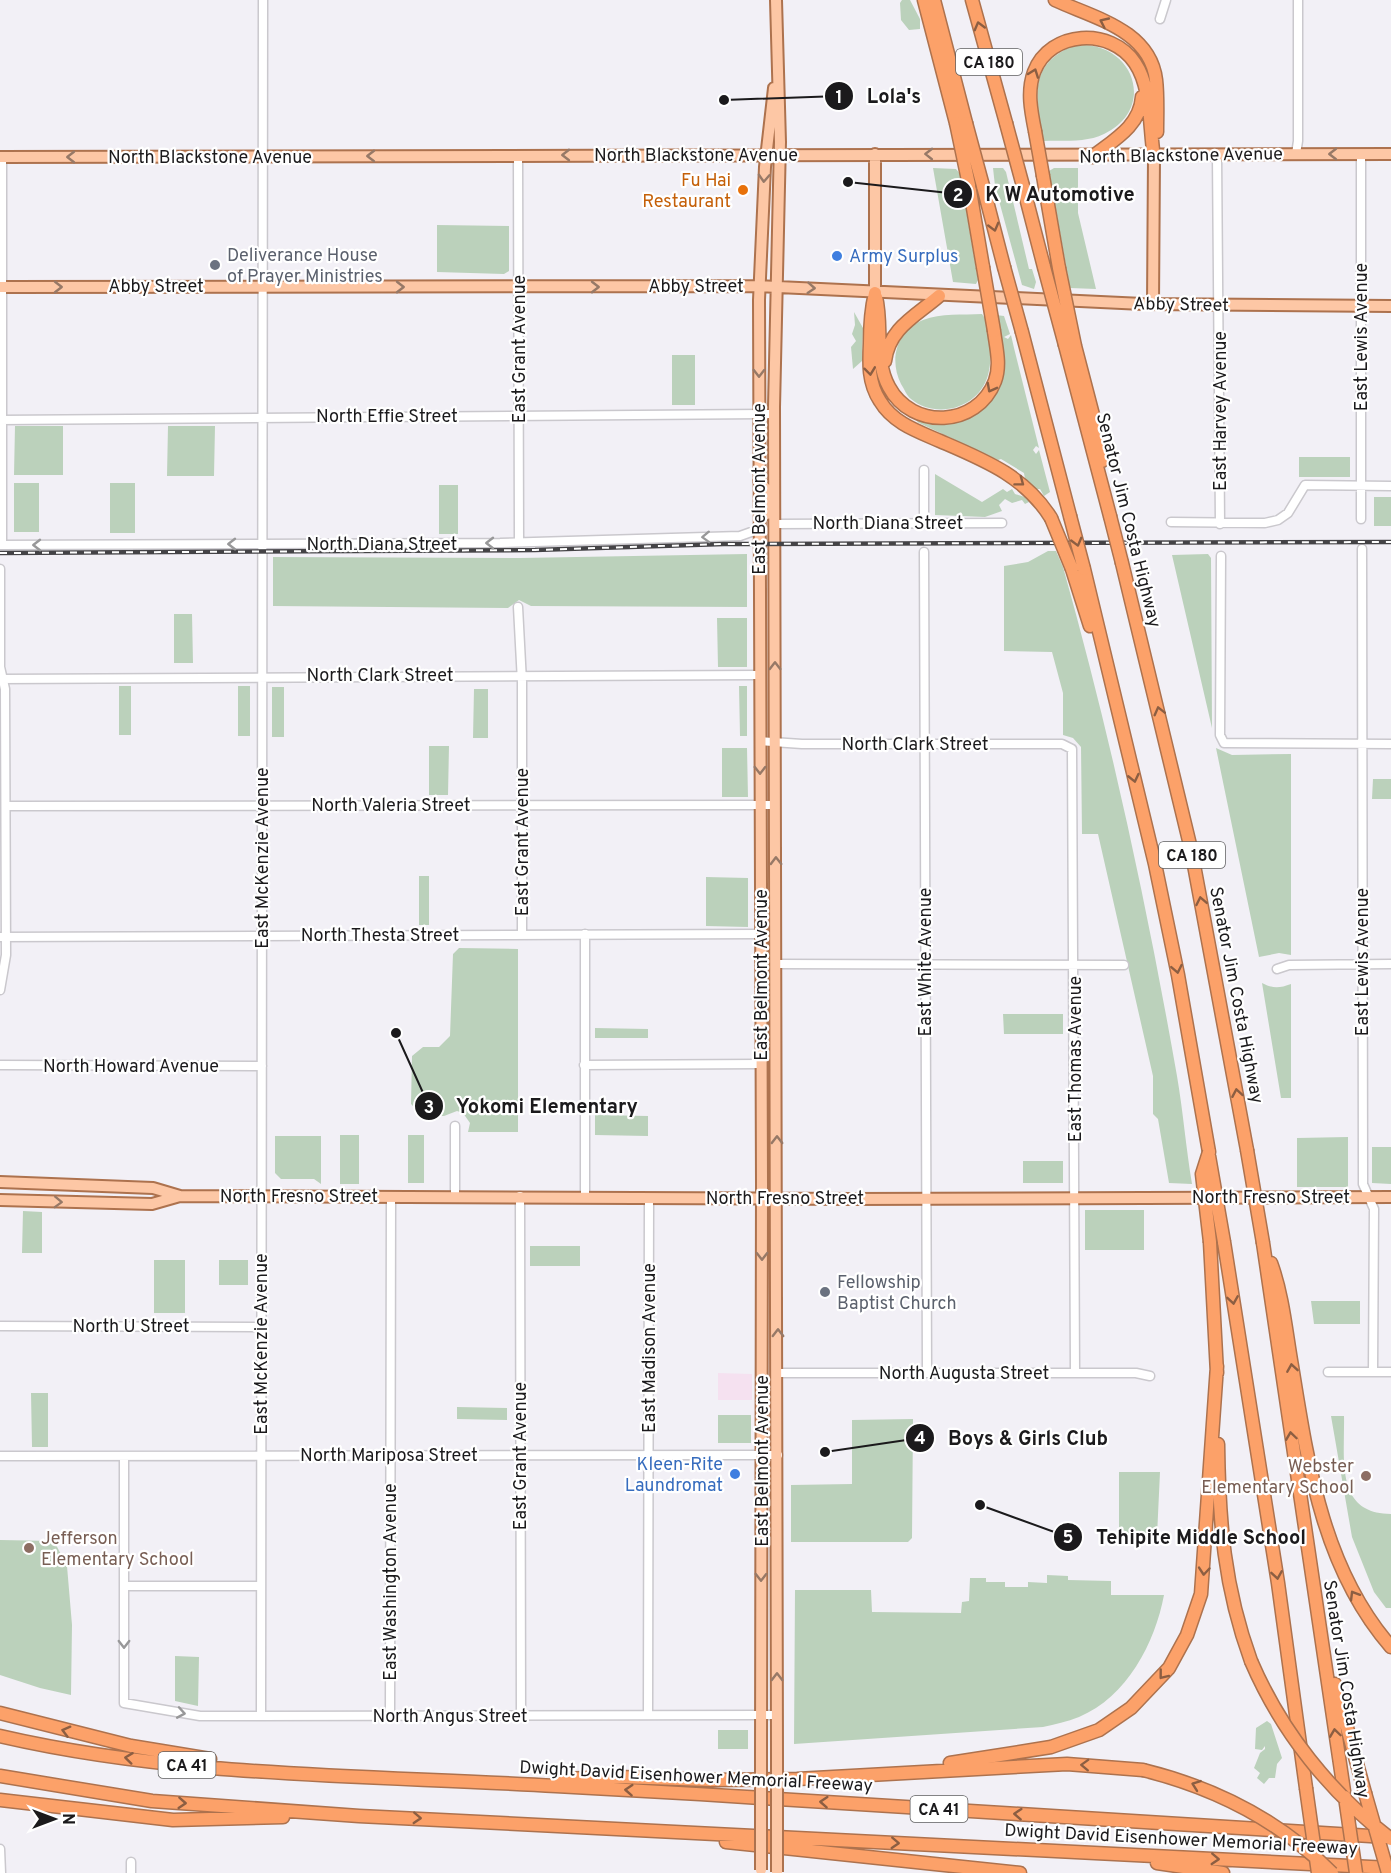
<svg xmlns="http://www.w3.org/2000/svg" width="1391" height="1873" font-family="Overpass,sans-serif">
<rect width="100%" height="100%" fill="#f2f0f6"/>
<path fill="#f5e1f0" d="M718 1373 752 1374V1400H718Z"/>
<path fill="#bbd1bb" d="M902 0H910L920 19V29L909 30 901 20 900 3Z
M1075 45C1135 41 1157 109 1104 134 1086 143 1063 140 1043 141 1036 98 1027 64 1075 45Z
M933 168 956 169 960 174 978 280 976 284 953 282Z
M993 168H1003L1006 172 1029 269H1032L1036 282 1034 289 1022 285 995 186Z
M1054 168H1078V213L1096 289 1070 288 1049 171Z
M437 225 509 226V271L504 274 437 272Z
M854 312 863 328 862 361 853 369 851 347 856 341 852 334 855 325Z
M982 314 986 320C989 337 993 357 988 375 979 408 937 420 911 399 906 395 905 390 901 384 889 360 896 331 923 320 941 313 963 315 982 314Z
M996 315 1004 316 1010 334 1004 337 1008 339 1011 335 1014 348 1039 448 1036 446 1033 450 1036 454 1039 450 1050 492 1044 496 1040 489H1035L1025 479 1024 473 1001 459 998 460 917 422 919 419C945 419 977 422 990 401Z
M672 355H695V405H672Z
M15 426H63V475H14Z
M168 426H215L214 476H167Z
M1299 457H1350V477H1299Z
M935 474 982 502 1003 489 1007 492 1012 489 1015 494 1028 498 1029 502 1025 504 1022 500 1012 503 1005 499 999 505 1002 511 985 517 935 515Z
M14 483H39V532H14Z
M110 483H135V533H110Z
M439 485H458V534H439Z
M1374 497H1391V526H1374Z
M1048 551H1056L1063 567C1110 734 1147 905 1177 1076 1183 1111 1186 1148 1192 1184L1169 1183 1158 1119 1153 1114V1076L1098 834H1082L1081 747 1073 738 1063 735V693L1052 652 1004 651V566L1028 562Z
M747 554V607L531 606 519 600 508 608 273 606V557L520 558Z
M1208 554 1211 558 1212 728 1172 555Z
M174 614H192L193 663H174Z
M717 618H747V667H718Z
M119 686H131V735H119Z
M238 686H250V736H238Z
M739 686H747V736H740Z
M272 687H284V737H272Z
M474 689H488V738H473Z
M429 746H449L448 795H429Z
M722 748H747L748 797H722Z
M1216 748 1232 755 1291 754V955L1279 953 1259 957Z
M1373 779H1391V799H1372Z
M419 876H429V925H419Z
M706 877 748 878V927L706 926Z
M459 948 518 949V1132H468L470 1123 463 1113 457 1111 444 1116H423L411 1104 412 1056 423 1047H439L450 1036 453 954Z
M1262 983C1273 989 1280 988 1291 984V1098H1281Z
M1003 1014H1063V1034H1004Z
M595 1028 648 1029V1038H595Z
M595 1115 648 1116V1136L595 1135Z
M340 1135H359V1184H340Z
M408 1135H424V1183H408Z
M275 1136H321V1184L314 1179H281L275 1173Z
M1348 1137V1187H1297V1138Z
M1372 1147H1391V1184L1372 1183Z
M1023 1161H1063V1183H1023Z
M1144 1210V1250H1085V1210Z
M23 1211 42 1212V1253H22Z
M530 1246H580V1266H530Z
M154 1260H185V1313H154Z
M219 1260H248V1285H219Z
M1311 1301H1360V1324H1314Z
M31 1393H48V1447H32Z
M457 1407 507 1408V1420L457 1419Z
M718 1415H751V1443H718Z
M1331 1416H1344C1345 1457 1334 1514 1391 1514V1608H1386L1374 1592 1352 1537Z
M913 1419 912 1538 908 1542H791V1485L852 1484V1420Z
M1119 1472H1160L1157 1536H1119Z
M0 1540 54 1541 67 1566 72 1625 71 1695 40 1688 0 1675Z
M1047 1575 1068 1576V1580L1111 1581V1595H1164C1155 1643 1127 1697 1079 1717 1067 1722 1055 1724 1043 1727L794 1744 795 1590H871L872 1612 961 1613 962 1602 969 1601 970 1578H986V1582H1005V1587H1028V1582L1047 1583Z
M175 1656 199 1657 198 1706 175 1701Z
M1267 1721 1271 1724 1282 1758 1277 1764 1275 1778H1269L1264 1784 1257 1778 1260 1773 1254 1768 1260 1753 1265 1749V1746L1262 1750 1255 1749 1256 1728Z
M718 1730H748V1749H718Z"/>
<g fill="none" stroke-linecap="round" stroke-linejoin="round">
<g stroke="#cac8cd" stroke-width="11">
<path id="minor" d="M1160 19 1166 0
M1296 154 1298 141V0
M1361 154V519
M518 155 519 542
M1217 155 1220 524
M2 157V545
M0 420 774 414
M924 470V523
M1171 522 1265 523 1278 520 1288 513 1305 485 1391 486
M774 524 1002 523
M0 545 500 543 740 536 754 531 759 523
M1362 549 1363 1184 1374 1209 1373 1372
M924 552 927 1373
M1221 556 1220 735 1224 743 1391 744
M518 607 522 682V935
M0 679 759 675
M760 741 802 744H1062L1072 749 1075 1373
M6 806 775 805
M0 937 760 934
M777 964 1124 965
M1277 969 1289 965 1391 964
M0 990 6 955 5 689 0 667V569
M0 1065 262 1066
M584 1065 761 1064
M455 1126V1197
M520 1196 521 1716
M585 1196V934
M0 1326 261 1327
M1328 1372H1391
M778 1373H1136L1150 1376
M0 1456 778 1455
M124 1456V1703L200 1716 777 1715
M124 1586H261
M648 1715 649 1198
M261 1716 263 0
M390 1716 391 1196
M0 1849 1 1873
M131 1873V1862"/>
</g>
<g stroke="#ad724e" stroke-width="14">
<path id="major" d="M776 0 780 142 774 407 777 1757
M875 154V293
M0 157 1391 154
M0 287 759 286 1143 304 1391 306
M1153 304 1154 157
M759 481 767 490V514
M0 1182 153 1188 180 1196 852 1199 1391 1197
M0 1200 152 1204 180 1196
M761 1757 762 1183 759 300 765 167 774 88"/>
</g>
<g stroke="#ad724e" stroke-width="15">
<path id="highway" d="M924 0 956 123
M934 0 966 123
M972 0 1006 123
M1055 0C1094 18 1150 30 1156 80 1158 97 1157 115 1157 132
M1035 131C1031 111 1027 91 1034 72 1050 30 1111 27 1135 63 1152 88 1149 127 1154 157
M1092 157C1114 140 1140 126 1142 97
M1043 176 1059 268
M969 185 983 267
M983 186 1004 267
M1023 186 1044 267
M875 293C871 310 870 325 870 343 869 363 868 383 880 401 893 423 917 431 940 441 984 460 1025 476 1051 518
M876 297C883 326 874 360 889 387 912 430 977 428 995 381 1001 365 996 347 994 331
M1022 332 1070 516
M1065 345 1110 516
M1075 346 1099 438 1102 461
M885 361C889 328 916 316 939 296
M1122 563 1191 849 1247 1150
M1072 569 1090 626
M1084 569 1155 864 1178 975 1209 1152
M1210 1242 1217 1373
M1224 1242 1278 1583 1306 1788
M1263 1243 1344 1791
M1271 1263C1283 1296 1286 1332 1292 1366 1308 1465 1323 1569 1391 1647
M1218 1444C1219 1522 1224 1587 1251 1661
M1335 1684 1365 1793
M0 1713 131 1746 210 1759
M0 1736C181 1778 371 1775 556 1786 833 1801 1110 1820 1386 1837
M950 1763 1051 1747 1099 1730 1131 1708 1169 1668 1187 1635 1201 1594 1217 1366
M0 1776 152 1801 359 1816 1391 1868
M561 1779 618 1777 711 1780 797 1779 1067 1764 1143 1770
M0 1800 173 1820 283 1817
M726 1842 1020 1873
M1157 1863 1223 1873"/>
</g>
<use href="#minor" stroke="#fff" stroke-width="8"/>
<use href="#major" stroke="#fdc7a5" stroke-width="10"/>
<use href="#highway" stroke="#fca169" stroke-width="12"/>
<g stroke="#444346" stroke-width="4.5">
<path id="rail" d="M0 553 535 550 724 544 1391 542"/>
</g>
<use href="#rail" stroke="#fff" stroke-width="2" stroke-dasharray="7" stroke-linecap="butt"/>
<g stroke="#ad724e" stroke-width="14" stroke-linecap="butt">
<path id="major-bridge" d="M761 1757V1870
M777 1757V1872"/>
</g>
<g stroke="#ad724e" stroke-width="15" stroke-linecap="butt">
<path id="highway-bridge" d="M956 123 969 185
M966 123 983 186
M1006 123 1023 186
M1035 131 1043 176
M983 267 994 331
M1004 267 1022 332
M1044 267 1065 345
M1059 268 1075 346
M1070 516 1084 569
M1110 516 1122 563
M1051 518 1072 569
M1247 1150 1263 1243
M1209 1152 1202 1174 1210 1242
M1209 1156 1224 1242
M1251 1661C1281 1731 1330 1793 1391 1839
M1143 1770C1216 1788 1279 1820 1332 1873
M1306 1788 1318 1873
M1365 1793 1388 1873
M1345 1797 1356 1873"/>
</g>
<use href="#major-bridge" stroke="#fdc7a5" stroke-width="10"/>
<use href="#highway-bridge" stroke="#fca169" stroke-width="12"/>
</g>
<defs><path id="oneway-chevron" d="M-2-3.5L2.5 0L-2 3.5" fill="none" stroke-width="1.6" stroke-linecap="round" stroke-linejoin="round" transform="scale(1.5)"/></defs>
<g stroke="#8c5e42">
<use href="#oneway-chevron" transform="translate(1104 22) rotate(-155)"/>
<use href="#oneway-chevron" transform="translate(979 26) rotate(-105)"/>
<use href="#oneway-chevron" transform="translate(1034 73) rotate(-70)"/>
<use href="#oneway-chevron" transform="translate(994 227) rotate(75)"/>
<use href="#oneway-chevron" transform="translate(870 371) rotate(83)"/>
<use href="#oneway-chevron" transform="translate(991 388) rotate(118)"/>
<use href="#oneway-chevron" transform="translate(1020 482) rotate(37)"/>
<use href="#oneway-chevron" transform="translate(1077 542) rotate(75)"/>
<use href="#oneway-chevron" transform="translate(1159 711) rotate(-104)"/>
<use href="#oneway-chevron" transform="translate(1134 778) rotate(77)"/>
<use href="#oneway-chevron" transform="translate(1201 901) rotate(-101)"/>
<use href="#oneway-chevron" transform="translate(1177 969) rotate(79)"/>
<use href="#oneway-chevron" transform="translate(1237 1093) rotate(-100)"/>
<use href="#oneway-chevron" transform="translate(1233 1300) rotate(81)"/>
<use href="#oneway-chevron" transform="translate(1292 1368) rotate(-99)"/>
<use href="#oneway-chevron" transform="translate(1291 1436) rotate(-98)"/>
<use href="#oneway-chevron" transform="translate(1204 1571) rotate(95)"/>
<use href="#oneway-chevron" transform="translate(1277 1575) rotate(81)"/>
<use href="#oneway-chevron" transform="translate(1354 1595) rotate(-121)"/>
<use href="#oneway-chevron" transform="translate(1163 1675) rotate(128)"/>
<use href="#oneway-chevron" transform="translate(66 1731) rotate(-165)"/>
<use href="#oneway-chevron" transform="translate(1335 1733) rotate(-98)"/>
<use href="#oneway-chevron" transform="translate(129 1758) rotate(-173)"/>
<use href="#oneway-chevron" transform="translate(1085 1765) rotate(-178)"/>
<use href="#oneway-chevron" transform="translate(1196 1785) rotate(-160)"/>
<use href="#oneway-chevron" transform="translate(629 1790) rotate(-176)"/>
<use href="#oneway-chevron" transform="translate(824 1802) rotate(-176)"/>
<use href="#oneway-chevron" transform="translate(182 1803) rotate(4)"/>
<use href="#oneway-chevron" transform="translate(1018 1814) rotate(-176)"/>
<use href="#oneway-chevron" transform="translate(417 1818) rotate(3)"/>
<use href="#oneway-chevron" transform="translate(895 1843) rotate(3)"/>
<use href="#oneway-chevron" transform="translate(1215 1859) rotate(3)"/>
</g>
<g stroke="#977967">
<use href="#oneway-chevron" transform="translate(929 154) rotate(-179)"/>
<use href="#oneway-chevron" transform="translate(1333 154) rotate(-180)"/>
<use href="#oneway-chevron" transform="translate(566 155) rotate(180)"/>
<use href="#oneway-chevron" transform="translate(371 156) rotate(180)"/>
<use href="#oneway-chevron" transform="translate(71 157) rotate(180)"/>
<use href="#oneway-chevron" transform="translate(764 178) rotate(93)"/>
<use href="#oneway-chevron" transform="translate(58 287)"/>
<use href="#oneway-chevron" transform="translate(400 287)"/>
<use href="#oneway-chevron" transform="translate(595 287)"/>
<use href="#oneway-chevron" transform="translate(811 288) rotate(4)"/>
<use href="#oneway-chevron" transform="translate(759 373) rotate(90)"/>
<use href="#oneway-chevron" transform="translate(775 666) rotate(-90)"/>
<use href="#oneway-chevron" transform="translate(760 770) rotate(90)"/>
<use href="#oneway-chevron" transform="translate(776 861) rotate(-91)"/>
<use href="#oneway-chevron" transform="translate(777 1140) rotate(-90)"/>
<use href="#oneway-chevron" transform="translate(58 1202) rotate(2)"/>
<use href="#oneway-chevron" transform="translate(762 1256) rotate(90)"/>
<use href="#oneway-chevron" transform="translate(778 1333) rotate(-90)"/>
<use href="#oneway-chevron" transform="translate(761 1577) rotate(90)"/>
<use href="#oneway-chevron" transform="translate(777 1677) rotate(-90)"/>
</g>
<g stroke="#989899">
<use href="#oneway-chevron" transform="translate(706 537) rotate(178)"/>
<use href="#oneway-chevron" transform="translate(490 543) rotate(180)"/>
<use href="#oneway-chevron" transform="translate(232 544) rotate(180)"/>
<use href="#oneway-chevron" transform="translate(37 545) rotate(180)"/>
<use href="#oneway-chevron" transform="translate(124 1644) rotate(90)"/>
<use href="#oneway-chevron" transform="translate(181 1713) rotate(10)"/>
</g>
<circle fill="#e8710a" stroke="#fff" stroke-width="2" cx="743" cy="190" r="6"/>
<g fill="#3f7fe0" stroke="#fff" stroke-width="2">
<circle cx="837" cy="256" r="6"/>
<circle cx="735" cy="1474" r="6"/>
</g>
<g fill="#6b7280" stroke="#fff" stroke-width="2">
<circle cx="215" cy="265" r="6"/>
<circle cx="825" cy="1292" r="6"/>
</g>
<g fill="#8d6e63" stroke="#fff" stroke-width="2">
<circle cx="1366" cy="1476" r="6"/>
<circle cx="29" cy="1548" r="6"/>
</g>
<g text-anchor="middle" stroke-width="4.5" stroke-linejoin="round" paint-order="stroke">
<g fill="#fff" stroke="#5f5f60" stroke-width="1.5">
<rect x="956" y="49" width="66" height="26" rx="4.5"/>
<rect x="1159" y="842" width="66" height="26" rx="4.5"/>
<rect x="158.5" y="1752" width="57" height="26" rx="4.5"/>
<rect x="910.5" y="1796" width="57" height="26" rx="4.5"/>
</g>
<g font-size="16" font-weight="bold" fill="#1b1a1c">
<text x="989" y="68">CA 180</text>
<text x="1192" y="861">CA 180</text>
<text x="187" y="1771">CA 41</text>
<text x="939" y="1815">CA 41</text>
</g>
<g font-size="18" fill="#1b1a1c" stroke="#fff">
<text x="696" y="161">North Blackstone Avenue</text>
<text transform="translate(1181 155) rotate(-1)" y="6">North Blackstone Avenue</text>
<text x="210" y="163">North Blackstone Avenue</text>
<text x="156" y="292">Abby Street</text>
<text x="696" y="292">Abby Street</text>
<text transform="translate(1181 304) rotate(1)" y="6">Abby Street</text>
<text transform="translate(1361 337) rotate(-90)" y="6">East Lewis Avenue</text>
<text transform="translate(519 349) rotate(-90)" y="6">East Grant Avenue</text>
<text transform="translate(1220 411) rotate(-90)" y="6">East Harvey Avenue</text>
<text x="387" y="422">North Effie Street</text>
<text transform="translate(759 489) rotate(-90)" y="6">East Belmont Avenue</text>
<text transform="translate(1129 520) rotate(76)" y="6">Senator Jim Costa Highway</text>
<text x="888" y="529">North Diana Street</text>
<text x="382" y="550">North Diana Street</text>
<text x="380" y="681">North Clark Street</text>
<text x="915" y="750">North Clark Street</text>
<text x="391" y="811">North Valeria Street</text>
<text transform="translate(522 842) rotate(-90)" y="6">East Grant Avenue</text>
<text transform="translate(262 858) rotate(-90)" y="6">East McKenzie Avenue</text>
<text x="380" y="941">North Thesta Street</text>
<text transform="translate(925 962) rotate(-90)" y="6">East White Avenue</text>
<text transform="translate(1362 962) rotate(-90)" y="6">East Lewis Avenue</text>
<text transform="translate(761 975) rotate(-90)" y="6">East Belmont Avenue</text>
<text transform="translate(1237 995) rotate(79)" y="6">Senator Jim Costa Highway</text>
<text transform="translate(1075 1059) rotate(-90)" y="6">East Thomas Avenue</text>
<text x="131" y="1072">North Howard Avenue</text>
<text x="299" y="1202">North Fresno Street</text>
<text x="1271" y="1203">North Fresno Street</text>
<text x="785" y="1204">North Fresno Street</text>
<text x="131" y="1332">North U Street</text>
<text transform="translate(261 1344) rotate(-90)" y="6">East McKenzie Avenue</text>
<text transform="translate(649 1348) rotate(-90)" y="6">East Madison Avenue</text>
<text x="964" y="1379">North Augusta Street</text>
<text x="389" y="1461">North Mariposa Street</text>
<text transform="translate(520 1456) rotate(-90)" y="6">East Grant Avenue</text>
<text transform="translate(762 1461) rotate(-90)" y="6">East Belmont Avenue</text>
<text transform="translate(390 1582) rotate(-90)" y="6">East Washington Avenue</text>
<text transform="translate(1347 1689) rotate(81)" y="6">Senator Jim Costa Highway</text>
<text x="450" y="1722">North Angus Street</text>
<text transform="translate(696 1776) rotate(3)" y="6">Dwight David Eisenhower Memorial Freeway</text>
<text transform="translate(1181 1839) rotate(3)" y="6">Dwight David Eisenhower Memorial Freeway</text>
</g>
<g font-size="18" fill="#c56008" stroke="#fff" text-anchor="end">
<text x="731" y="186">Fu Hai<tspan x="731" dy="21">Restaurant</tspan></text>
</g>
<g font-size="18" fill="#5b616d" stroke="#fff" text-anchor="start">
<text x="227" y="261">Deliverance House<tspan x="227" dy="21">of Prayer Ministries</tspan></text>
<text x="837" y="1288">Fellowship<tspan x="837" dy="21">Baptist Church</tspan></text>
</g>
<g font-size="18" fill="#366cbe" stroke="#fff" text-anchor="start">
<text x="849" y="262">Army Surplus</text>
<text x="723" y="1470" text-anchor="end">Kleen-Rite<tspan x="723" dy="21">Laundromat</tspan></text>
</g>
<g font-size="18" fill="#785e54" stroke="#fff" text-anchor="end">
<text x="1354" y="1472">Webster<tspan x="1354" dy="21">Elementary School</tspan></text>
<text x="41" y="1544" text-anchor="start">Jefferson<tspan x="41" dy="21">Elementary School</tspan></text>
</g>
</g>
<path fill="none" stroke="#1b1a1c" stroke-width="2" d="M724 100L839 96M848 182L958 194M396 1033L429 1106M825 1452L920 1438M980 1505L1068 1537"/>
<g fill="#1b1a1c" stroke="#fff" stroke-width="2">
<circle cx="724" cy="100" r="6"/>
<circle cx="848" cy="182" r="6"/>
<circle cx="396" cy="1033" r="6"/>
<circle cx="825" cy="1452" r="6"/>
<circle cx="980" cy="1505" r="6"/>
<circle cx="839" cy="96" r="15"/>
<circle cx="958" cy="194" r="15"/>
<circle cx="429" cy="1106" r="15"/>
<circle cx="920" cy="1438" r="15"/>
<circle cx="1068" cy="1537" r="15"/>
</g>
<g font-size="18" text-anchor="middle" font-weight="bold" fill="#fff">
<text x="839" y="103">1</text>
<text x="958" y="201">2</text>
<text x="429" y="1113">3</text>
<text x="920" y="1444">4</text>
<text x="1068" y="1543">5</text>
</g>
<g font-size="20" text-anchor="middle" font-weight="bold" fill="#1b1a1c" stroke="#fff" stroke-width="4.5" stroke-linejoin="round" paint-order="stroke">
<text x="894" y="103">Lola's</text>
<text x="1060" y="201">K W Automotive</text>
<text x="547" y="1113">Yokomi Elementary</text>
<text x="1028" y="1445">Boys &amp; Girls Club</text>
<text x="1201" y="1544">Tehipite Middle School</text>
</g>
<g transform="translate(54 1819) rotate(90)" stroke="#ffffff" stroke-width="4.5" paint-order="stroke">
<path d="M0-4.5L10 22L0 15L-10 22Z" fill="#1b1a1c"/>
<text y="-9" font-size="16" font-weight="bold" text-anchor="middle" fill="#1b1a1c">N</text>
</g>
</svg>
